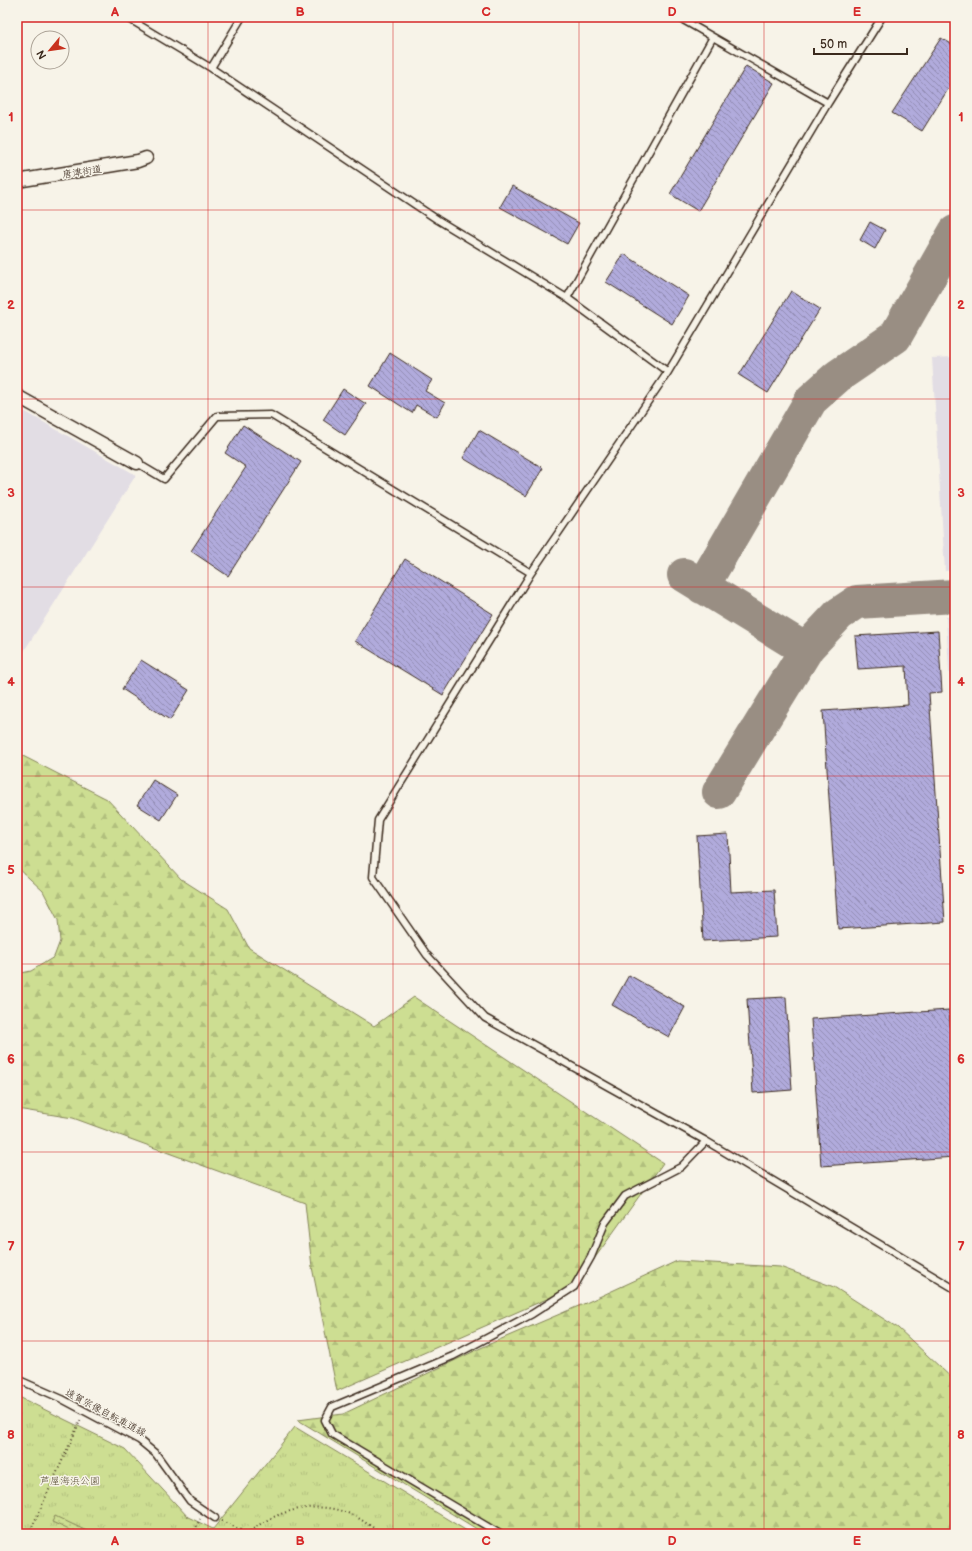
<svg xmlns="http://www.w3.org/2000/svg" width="972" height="1551" font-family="'Balsamiq Sans','Klee One',sans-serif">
<defs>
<pattern id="grass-tufts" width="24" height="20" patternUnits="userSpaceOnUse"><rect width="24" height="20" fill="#cdde92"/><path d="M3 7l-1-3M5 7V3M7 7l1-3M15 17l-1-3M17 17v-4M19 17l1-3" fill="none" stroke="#b1bf7d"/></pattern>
<pattern id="forest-firs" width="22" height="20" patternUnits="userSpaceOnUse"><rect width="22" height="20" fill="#cdde92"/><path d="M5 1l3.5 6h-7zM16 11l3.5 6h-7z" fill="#b1bf7d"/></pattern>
<pattern id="garden-dots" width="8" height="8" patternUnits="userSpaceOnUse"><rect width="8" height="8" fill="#cdde92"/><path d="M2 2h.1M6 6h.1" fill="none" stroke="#b1bf7d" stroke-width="1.8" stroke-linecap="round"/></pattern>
<pattern id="building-back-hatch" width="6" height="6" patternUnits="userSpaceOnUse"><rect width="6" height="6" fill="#b1abdc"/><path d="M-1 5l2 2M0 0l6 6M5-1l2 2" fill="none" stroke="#918bb2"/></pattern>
</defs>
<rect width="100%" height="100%" fill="#f7f3e8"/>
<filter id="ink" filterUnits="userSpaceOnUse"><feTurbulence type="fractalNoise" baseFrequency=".025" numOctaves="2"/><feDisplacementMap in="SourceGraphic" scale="8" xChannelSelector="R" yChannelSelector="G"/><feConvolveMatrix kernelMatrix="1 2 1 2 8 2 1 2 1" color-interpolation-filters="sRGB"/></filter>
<g filter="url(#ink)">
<path fill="#e2dde4" d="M955 357V570L945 571 932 358Z
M17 407 136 475 17 662Z
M955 616V772L946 617Z"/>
<path fill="url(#grass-tufts)" stroke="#848458" d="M17 1396 125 1449 188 1517 213 1529 295 1427 472 1534H17Z"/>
<path fill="url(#forest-firs)" stroke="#848458" d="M17 753 107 799 181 879 228 909 249 948 374 1026 414 997 663 1163 574 1287 337 1391 312 1267 305 1203 73 1118 17 1109V974L31 971 54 957 60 941 58 920 43 891 17 867Z
M677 1261 780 1267 834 1287 898 1328 955 1381V1534H485L298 1420 343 1414 485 1346 588 1302Z"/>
<path fill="url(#garden-dots)" stroke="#848458" d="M55 1516 93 1534H78L52 1522Z"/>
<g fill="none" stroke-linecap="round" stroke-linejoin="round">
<path stroke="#998e83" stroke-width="34" d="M684 575 806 650
M702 587 811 400 838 376 895 337 955 232
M719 792 808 647 839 614 857 602 955 596"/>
</g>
<path fill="url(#building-back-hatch)" stroke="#3b2a1e" d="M941 38 955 46V78L922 131 892 113Z
M746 66 774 83 698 211 670 194Z
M512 186 579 223 567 244 500 207Z
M870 222 885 230 875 249 860 240Z
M624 254 689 296 672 324 606 282Z
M791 291 820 309 768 393 739 375Z
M390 353 432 380 425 391 445 403 437 417 416 405 412 413 370 386Z
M343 389 366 404 345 435 323 420Z
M243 425 301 462 228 576 191 551 246 467 225 453Z
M479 430 543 468 526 496 463 458Z
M405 559 493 614 443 695 355 641Z
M938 631 942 692 929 693 945 922 838 929 823 711 908 705 906 666 858 669 855 636Z
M141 660 189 690 170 720 122 689Z
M153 780 177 795 161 820 137 805Z
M728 834 731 892 774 890 777 937 703 941 697 836Z
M629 975 685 1007 669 1037 612 1005Z
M786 997 792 1090 753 1093 747 999Z
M949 1010 955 1090V1157L821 1166 811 1019Z"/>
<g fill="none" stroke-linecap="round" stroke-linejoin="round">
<g stroke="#3b2a1e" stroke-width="9">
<path id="lane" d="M126 17 211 68 438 220 567 298 668 372
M678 17 828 103
M882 17 828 103 668 372 531 573 378 820 373 877 427 955 485 1018 706 1141 955 1289
M211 68 242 17
M567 298 713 37
M137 463 164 479 217 416 271 415 531 573
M17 1379 62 1399 139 1440 156 1454 190 1501 215 1518
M500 1534 332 1434 325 1420 332 1407 453 1356 532 1314 574 1287 591 1257 605 1223 625 1196 681 1167 706 1141"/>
</g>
<g stroke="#3b2a1e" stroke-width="15">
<path id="street" d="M17 181 138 161 146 158
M17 396 137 463"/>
</g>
<path stroke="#3b2a1e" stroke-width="2" stroke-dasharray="1 3" stroke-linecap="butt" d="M222 1521 247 1533
M29 1534 81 1419
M193 1534 200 1519
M247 1534C278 1507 327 1497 363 1521 369 1525 375 1528 380 1534"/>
<use href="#lane" stroke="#f7f3e8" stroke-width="6"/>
<use href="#street" stroke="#f7f3e8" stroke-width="12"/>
</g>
</g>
<path fill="none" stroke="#d62828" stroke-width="1" stroke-opacity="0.55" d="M208 17V1534M393 17V1534M579 17V1534M764 17V1534M17 210H955M17 399H955M17 587H955M17 776H955M17 964H955M17 1152H955M17 1341H955"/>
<g text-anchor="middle" stroke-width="3" stroke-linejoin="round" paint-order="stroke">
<g font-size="10" fill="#3b2a1e" stroke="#f7f3e8">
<text transform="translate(82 171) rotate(-9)" y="4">唐津街道</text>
<text transform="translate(106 1412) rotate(28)" y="4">遠賀宗像自転車道線</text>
</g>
<g font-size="10" fill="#584e35" stroke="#f7f3e8">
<text x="70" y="1484">芦屋海浜公園</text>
</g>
</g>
<rect width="972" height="1551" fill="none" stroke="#f7f3e8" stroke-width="44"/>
<g transform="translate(50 50) rotate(241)"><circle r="19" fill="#f7f3e8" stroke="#aca397"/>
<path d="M0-3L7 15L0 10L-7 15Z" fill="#c8321e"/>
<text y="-6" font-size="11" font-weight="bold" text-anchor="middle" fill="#3b2a1e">N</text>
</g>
<path d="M814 48v6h93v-6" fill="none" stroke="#3b2a1e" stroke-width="2"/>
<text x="820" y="48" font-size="12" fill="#3b2a1e" stroke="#f7f3e8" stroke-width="3" paint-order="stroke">50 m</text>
<rect x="22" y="22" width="928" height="1507" fill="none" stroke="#d62828" stroke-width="1.5"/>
<g font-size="13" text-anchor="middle" font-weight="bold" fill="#d62828">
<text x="115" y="16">A</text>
<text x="300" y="16">B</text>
<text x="486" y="16">C</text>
<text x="672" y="16">D</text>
<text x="857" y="16">E</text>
<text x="11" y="121">1</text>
<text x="961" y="121">1</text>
<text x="11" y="309">2</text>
<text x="961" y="309">2</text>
<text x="11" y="497">3</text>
<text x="961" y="497">3</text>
<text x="11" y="686">4</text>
<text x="961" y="686">4</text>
<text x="11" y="874">5</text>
<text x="961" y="874">5</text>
<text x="11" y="1063">6</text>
<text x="961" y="1063">6</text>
<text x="11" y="1251">7</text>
<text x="961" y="1251">7</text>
<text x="11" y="1439">8</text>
<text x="961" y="1439">8</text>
<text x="115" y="1545">A</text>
<text x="300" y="1545">B</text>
<text x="486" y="1545">C</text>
<text x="672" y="1545">D</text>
<text x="857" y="1545">E</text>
</g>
</svg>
